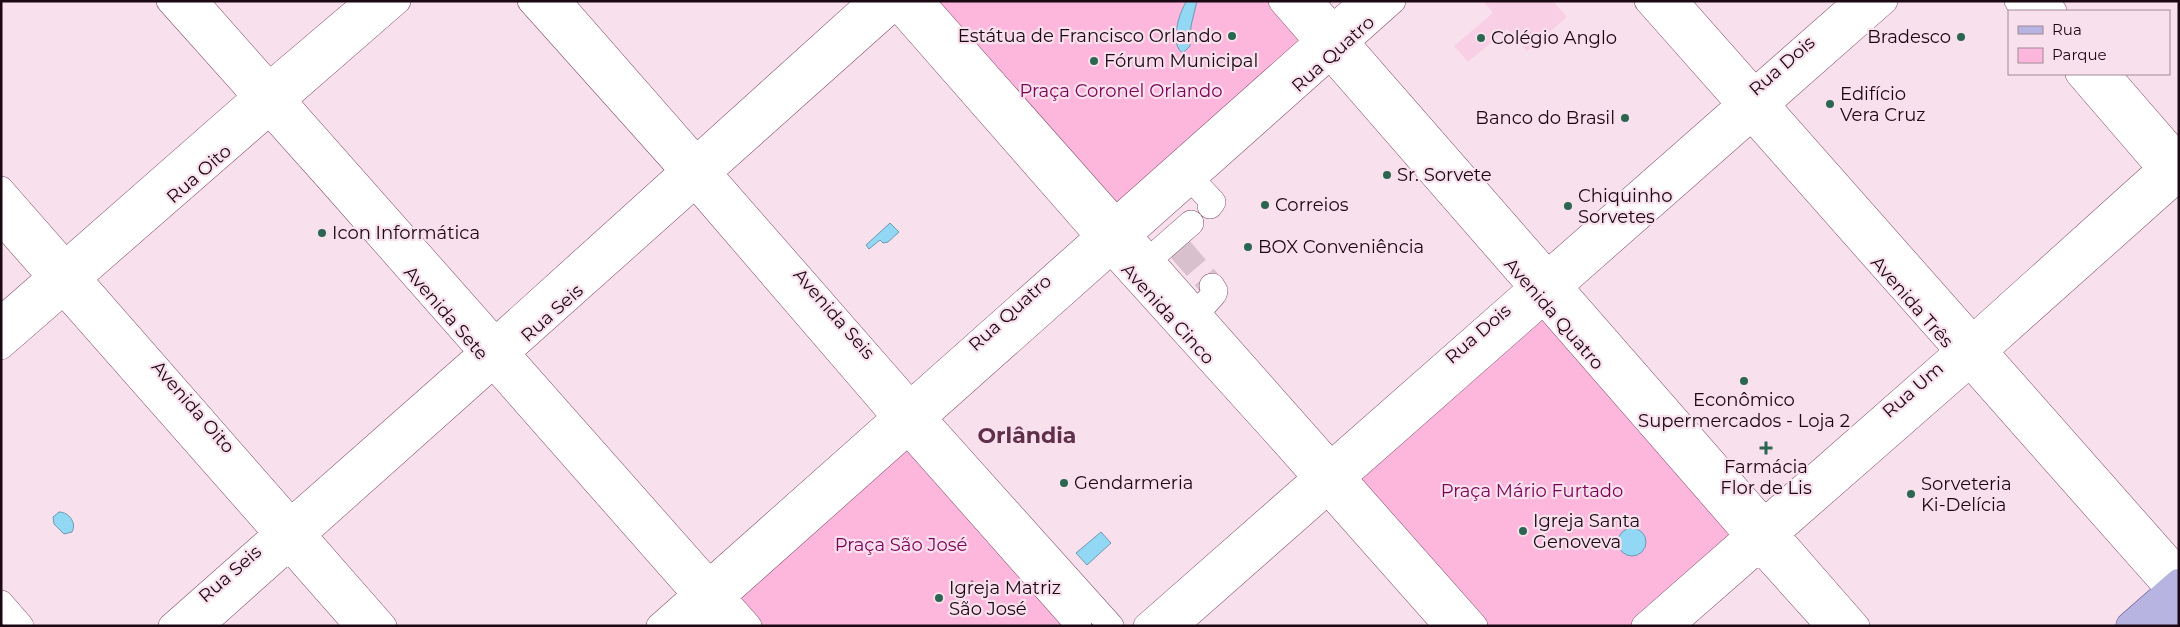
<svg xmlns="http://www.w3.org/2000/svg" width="2180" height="627" font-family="Montserrat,sans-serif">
<rect width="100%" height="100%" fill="#f9e0ed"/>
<path fill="#f8cfe4" d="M1483 1H1553L1567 17 1527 51 1507 29 1468 62 1454 46 1493 13Z"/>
<path fill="#fdb7dd" d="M922 1H1281L1316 41 1115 219Z
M1544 304 1746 536 1643 626H1476L1345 478Z
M907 432 1080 626H749L724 597Z"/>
<path fill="#92d7f3" stroke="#6e99b0" d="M1187 1H1197L1191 26 1190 46 1183 53C1169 46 1179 11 1187 1Z
M890 223 899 232 888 242 883 243 880 240 869 249 866 245Z
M59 512C69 512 77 523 72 532L64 534 54 524 53 517Z
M1618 542a14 14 0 1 1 28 0a14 14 0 1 1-28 0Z
M1101 532 1111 543 1087 565 1076 553Z"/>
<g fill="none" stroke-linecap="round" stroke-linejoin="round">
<path stroke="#d8c0cc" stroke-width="25" stroke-dasharray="25 12" stroke-linecap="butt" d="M1180 249 1212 286"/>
<g stroke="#804c69" stroke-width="26">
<path id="minor" d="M169 1 330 181 722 626
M196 1 749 626
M530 1 683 172 894 417 1079 626
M559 1 910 402 1111 626
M891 1 1097 236 1276 434 1446 626
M922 1 1475 626
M1281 1 1747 536 1828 626
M1311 1 1857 626
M1647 1 2179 602
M1676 1 2179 570
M2017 1 2025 11
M2045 1 2054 11
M2078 74 2171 182
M2108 74 2179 156
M1192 180 1213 202 1210 206
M1 189 384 626
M1 222 357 626
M1150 259 1191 223
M1197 313 1214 294 1215 291 1212 286
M1 319 254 97 367 1
M1 347 398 1
M1 603 21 626
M171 626 496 339 870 1
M202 626 902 1
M659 626 1362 1
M691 626 1393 1
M1146 626 1856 1
M1176 626 1885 1
M1644 626 1956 352 2179 151
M1672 626 1986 351 2179 179"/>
</g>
<g stroke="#61578d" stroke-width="29">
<path id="major" d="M2130 626 2179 583
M2164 626 2179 613"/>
</g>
<path stroke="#7f6975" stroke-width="3" stroke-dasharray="2.5 2.5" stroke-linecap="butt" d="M964 589 973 581"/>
<use href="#minor" stroke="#fff" stroke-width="25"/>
<use href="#major" stroke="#b7b4e2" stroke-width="28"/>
</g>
<g fill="#2b6650" stroke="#f9e0ed" stroke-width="2">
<circle cx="1232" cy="36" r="5"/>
<circle cx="1961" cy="37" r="5"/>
<circle cx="1481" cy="38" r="5"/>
<circle cx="1094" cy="61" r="5"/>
<circle cx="1830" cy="104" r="5"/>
<circle cx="1625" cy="118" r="5"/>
<circle cx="1387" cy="175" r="5"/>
<circle cx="1265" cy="205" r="5"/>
<circle cx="1568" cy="206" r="5"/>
<circle cx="322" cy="233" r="5"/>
<circle cx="1248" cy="247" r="5"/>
<circle cx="1744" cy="381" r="5"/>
<path d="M1763.5 440.5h5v5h5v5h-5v5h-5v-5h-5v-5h5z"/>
<circle cx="1064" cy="483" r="5"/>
<circle cx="1911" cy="494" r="5"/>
<circle cx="1523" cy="531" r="5"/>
<circle cx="939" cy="598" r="5"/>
</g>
<g text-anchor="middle" stroke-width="4.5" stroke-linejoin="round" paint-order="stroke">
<g font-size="18" fill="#1b0813" stroke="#f9e0ed" text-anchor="start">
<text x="1222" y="42" text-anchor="end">Estátua de Francisco Orlando</text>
<text x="1951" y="43" text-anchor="end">Bradesco</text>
<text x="1491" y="44">Colégio Anglo</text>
<text x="1104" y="67">Fórum Municipal</text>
<text x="1840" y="100">Edifício<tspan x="1840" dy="21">Vera Cruz</tspan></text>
<text x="1615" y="124" text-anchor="end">Banco do Brasil</text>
<text x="1397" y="181">Sr. Sorvete</text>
<text x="1578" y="202">Chiquinho<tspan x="1578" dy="21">Sorvetes</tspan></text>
<text x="1275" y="211">Correios</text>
<text x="332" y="239">Icon Informática</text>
<text x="1258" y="253">BOX Conveniência</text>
<text x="1744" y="406" text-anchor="middle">Econômico<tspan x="1744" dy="21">Supermercados - Loja 2</tspan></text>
<text x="1766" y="473" text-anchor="middle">Farmácia<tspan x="1766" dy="21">Flor de Lis</tspan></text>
<text x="1074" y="489">Gendarmeria</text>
<text x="1921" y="490">Sorveteria<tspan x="1921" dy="21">Ki-Delícia</tspan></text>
<text x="1533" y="527">Igreja Santa<tspan x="1533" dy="21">Genoveva</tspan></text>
<text x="949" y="594">Igreja Matriz<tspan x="949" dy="21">São José</tspan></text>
</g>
<g font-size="18" fill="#1b0813" stroke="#f9e0ed">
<text transform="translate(1333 54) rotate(-42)" y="6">Rua Quatro</text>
<text transform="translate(1782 66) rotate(-41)" y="6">Rua Dois</text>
<text transform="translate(199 174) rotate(-41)" y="6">Rua Oito</text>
<text transform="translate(1912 302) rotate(49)" y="6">Avenida Três</text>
<text transform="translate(446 313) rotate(49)" y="6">Avenida Sete</text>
<text transform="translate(552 313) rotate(-42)" y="6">Rua Seis</text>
<text transform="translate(1010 313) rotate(-42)" y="6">Rua Quatro</text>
<text transform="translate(834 314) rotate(49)" y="6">Avenida Seis</text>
<text transform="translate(1168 314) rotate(48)" y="6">Avenida Cinco</text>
<text transform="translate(1554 314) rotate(49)" y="6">Avenida Quatro</text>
<text transform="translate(1478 334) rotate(-41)" y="6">Rua Dois</text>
<text transform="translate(1913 390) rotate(-41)" y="6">Rua Um</text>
<text transform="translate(193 407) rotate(49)" y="6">Avenida Oito</text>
<text transform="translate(230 574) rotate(-41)" y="6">Rua Seis</text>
</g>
<g font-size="18" fill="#7b0256" stroke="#f9e0ed">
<text x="1121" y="97">Praça Coronel Orlando</text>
<text x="1532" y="497">Praça Mário Furtado</text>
<text x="901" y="551">Praça São José</text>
</g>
<g font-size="22" font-weight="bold" fill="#5f2f4b" stroke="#f9e0ed">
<text x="1027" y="443">Orlândia</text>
</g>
</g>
<rect width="2180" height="627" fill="none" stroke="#1b0813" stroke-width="5"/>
<rect x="2008" y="10" width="162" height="65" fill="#f9e0ed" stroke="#a08a96"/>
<rect x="2018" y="26" width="25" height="8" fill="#b7b4e2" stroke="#a08a96"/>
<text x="2052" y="35" font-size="15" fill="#1b0813">Rua</text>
<rect x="2018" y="48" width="25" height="15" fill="#fdb7dd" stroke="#a08a96"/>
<text x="2052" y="60" font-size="15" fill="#1b0813">Parque</text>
</svg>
